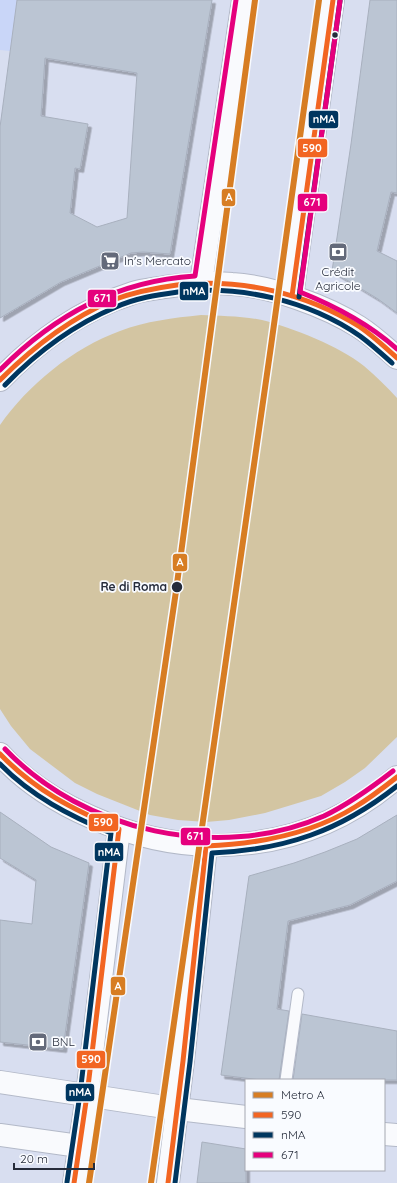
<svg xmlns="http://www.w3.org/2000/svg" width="397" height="1183" font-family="Quicksand,sans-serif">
<defs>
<filter id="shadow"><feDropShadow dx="3.5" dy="3.5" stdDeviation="0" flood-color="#0004"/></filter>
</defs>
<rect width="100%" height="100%" fill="#d8def0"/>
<path fill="#c9d6f8" d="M0 0H17L10 51 0 50Z"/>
<path fill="#d3c5a2" d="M201 315C219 316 243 316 262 320 293 328 339 346 364 366 376 376 387 387 397 398V737L365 768 345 782 321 796 265 813 229 820 206 822 178 820 150 815 97 794 75 783 30 749 11 726 0 709V425C28 385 73 348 120 331 146 321 173 318 201 315Z"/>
<path fill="#bbc5d3" stroke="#a8b0be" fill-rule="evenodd" filter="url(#shadow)" d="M17 0H212L170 254 143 252 131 253 61 282 0 318V127ZM45 58 137 73 127 218 97 227 70 213 75 168 80 169 88 124 41 116Z
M370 0H397V193L391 192 377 251 397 261V313L378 299 332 271 351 144Z
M0 812 51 847 89 863 63 1049 0 1042V920L32 924 36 880 0 858Z
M397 815V881L350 905 288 921 277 1009 289 1011 279 1080H261L221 1075 249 876 294 863 325 852 357 839Z
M302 1014 397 1031V1080H293Z
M202 1142 246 1149V1183H197Z"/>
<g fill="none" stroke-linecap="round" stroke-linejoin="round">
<g stroke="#b3b9c8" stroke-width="13">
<path id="lane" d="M286 1080 298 994"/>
</g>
<g stroke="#b3b9c8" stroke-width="24">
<path id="street" d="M0 1082 178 1109 246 1117
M384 1134 397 1135
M0 1135 79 1146"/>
</g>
<g stroke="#b3b9c8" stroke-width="24">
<path id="secondary" d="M74 1183 87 1095 119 829
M168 1183 183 1061 206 846"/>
</g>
<g stroke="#b3b9c8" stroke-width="24">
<path id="primary" d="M201 283 243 0
M292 296 333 0
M0 380C36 342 82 309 133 293 143 290 154 289 165 287 187 284 209 282 232 284 271 286 326 306 359 327 373 336 385 347 397 358
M0 754C25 782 57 802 91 817 195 864 310 853 397 777"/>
</g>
<use href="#lane" stroke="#f9fafd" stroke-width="11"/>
<use href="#street" stroke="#f9fafd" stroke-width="22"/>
<use href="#secondary" stroke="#f9fafd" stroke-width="22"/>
<use href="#primary" stroke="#f9fafd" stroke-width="22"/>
<g stroke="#f9fbff" stroke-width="8">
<path id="bus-1" d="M292 296 333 0
M0 380C33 347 69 319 113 300 134 292 155 288 177 285 241 278 306 293 360 327 373 336 385 347 397 358
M0 754C36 791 72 809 119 829L87 1095 74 1183
M168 1183 183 1061 206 846C258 844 310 835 355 807 370 798 383 788 397 777"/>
</g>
<g stroke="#f9fbff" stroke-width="8">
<path id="bus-2" d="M299 297 340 1
M5 385C37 352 73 325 116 307 136 298 156 295 178 292 240 285 308 300 360 336 371 344 382 354 392 363
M0 764C31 796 70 816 111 833L80 1094 67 1182
M175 1183 190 1062 212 853C285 850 340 831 397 786"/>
</g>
<g stroke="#f9fbff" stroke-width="8">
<path id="bus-3" d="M340 1 300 292C335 306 368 323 397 349
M0 370C55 315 116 281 195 276L236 0
M5 749C84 832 219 862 324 816 349 804 371 788 393 771"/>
</g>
<use href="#bus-1" stroke="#f26522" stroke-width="5"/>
<use href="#bus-2" stroke="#00365f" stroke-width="5"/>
<use href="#bus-3" stroke="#e5007d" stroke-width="5"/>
<g stroke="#f9fbff" stroke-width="9">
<path id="metro-1" d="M89 1183 176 591 255 0
M151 1183 271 346 319 0"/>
</g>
<use href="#metro-1" stroke="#d77d23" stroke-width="6"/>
</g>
<defs>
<g id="bank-square" transform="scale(1)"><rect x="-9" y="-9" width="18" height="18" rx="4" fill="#646a7a" stroke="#f9fbff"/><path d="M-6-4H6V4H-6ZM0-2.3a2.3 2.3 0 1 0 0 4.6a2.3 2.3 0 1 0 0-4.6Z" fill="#fff"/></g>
<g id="supermarket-square" transform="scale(1)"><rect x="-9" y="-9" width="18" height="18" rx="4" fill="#646a7a" stroke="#f9fbff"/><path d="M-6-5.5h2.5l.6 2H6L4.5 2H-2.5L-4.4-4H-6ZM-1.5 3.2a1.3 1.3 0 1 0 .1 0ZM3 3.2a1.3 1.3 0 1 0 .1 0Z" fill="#fff"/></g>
</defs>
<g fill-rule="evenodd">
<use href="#bank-square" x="338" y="252"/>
<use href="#supermarket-square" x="110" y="261"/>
<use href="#bank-square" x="38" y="1042"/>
</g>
<g fill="#262c3b" stroke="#f9fbff" stroke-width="1.5">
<circle cx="335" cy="35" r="3.5"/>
<circle cx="177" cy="587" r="6"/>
</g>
<g text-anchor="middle" stroke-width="3.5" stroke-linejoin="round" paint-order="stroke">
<g font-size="12" fill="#262c3b" stroke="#f9fbff" text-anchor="start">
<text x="124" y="265">In's Mercato</text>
<text x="338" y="276" text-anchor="middle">Crédit<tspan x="338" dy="14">Agricole</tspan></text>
<text x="52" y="1046">BNL</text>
</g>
<g font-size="12" font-weight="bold" fill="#262c3b" stroke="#f9fbff" text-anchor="end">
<text x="167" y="591">Re di Roma</text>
</g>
</g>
<g stroke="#f9fbff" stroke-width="1.5">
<rect x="308" y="110" width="31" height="19" rx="4" fill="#00365f"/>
<rect x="297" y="138" width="31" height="20" rx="4" fill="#f26522"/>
<rect x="221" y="188" width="15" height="19" rx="4" fill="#d77d23"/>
<rect x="297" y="193" width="31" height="19" rx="4" fill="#e5007d"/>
<rect x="179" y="281" width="30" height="20" rx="4" fill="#00365f"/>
<rect x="87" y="289" width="30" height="19" rx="4" fill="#e5007d"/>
<rect x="172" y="553" width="16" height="19" rx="4" fill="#d77d23"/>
<rect x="88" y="813" width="31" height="19" rx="4" fill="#f26522"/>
<rect x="180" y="827" width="31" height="19" rx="4" fill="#e5007d"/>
<rect x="94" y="842" width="30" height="20" rx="4" fill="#00365f"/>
<rect x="110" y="976" width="16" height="20" rx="4" fill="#d77d23"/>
<rect x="76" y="1050" width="30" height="19" rx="4" fill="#f26522"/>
<rect x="65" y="1083" width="30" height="19" rx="4" fill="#00365f"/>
</g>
<g font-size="11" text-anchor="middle" font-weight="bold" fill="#fff">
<text x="324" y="123">nMA</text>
<text x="312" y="152">590</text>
<text x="229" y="201">A</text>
<text x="312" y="206">671</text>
<text x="194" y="295">nMA</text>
<text x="102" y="302">671</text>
<text x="180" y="566">A</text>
<text x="103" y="826">590</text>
<text x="195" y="840">671</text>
<text x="109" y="856">nMA</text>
<text x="118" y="990">A</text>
<text x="91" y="1063">590</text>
<text x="80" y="1096">nMA</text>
</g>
<rect x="245" y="1079" width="140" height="92" fill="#f9fbff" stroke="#a5a8b1"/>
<rect x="253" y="1092" width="20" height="6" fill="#d77d23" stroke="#a5a8b1"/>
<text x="281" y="1099" font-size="12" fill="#262c3b">Metro A</text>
<rect x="253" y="1112" width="20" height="6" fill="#f26522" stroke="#a5a8b1"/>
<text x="281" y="1119" font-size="12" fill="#262c3b">590</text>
<rect x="253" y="1132" width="20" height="6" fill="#00365f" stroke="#a5a8b1"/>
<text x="281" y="1139" font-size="12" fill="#262c3b">nMA</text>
<rect x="253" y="1152" width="20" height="6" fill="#e5007d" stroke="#a5a8b1"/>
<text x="281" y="1159" font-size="12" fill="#262c3b">671</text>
<path d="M14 1163v6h80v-6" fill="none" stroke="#262c3b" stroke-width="2"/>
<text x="20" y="1163" font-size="12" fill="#262c3b" stroke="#f9fbff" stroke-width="3" paint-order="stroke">20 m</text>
</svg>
